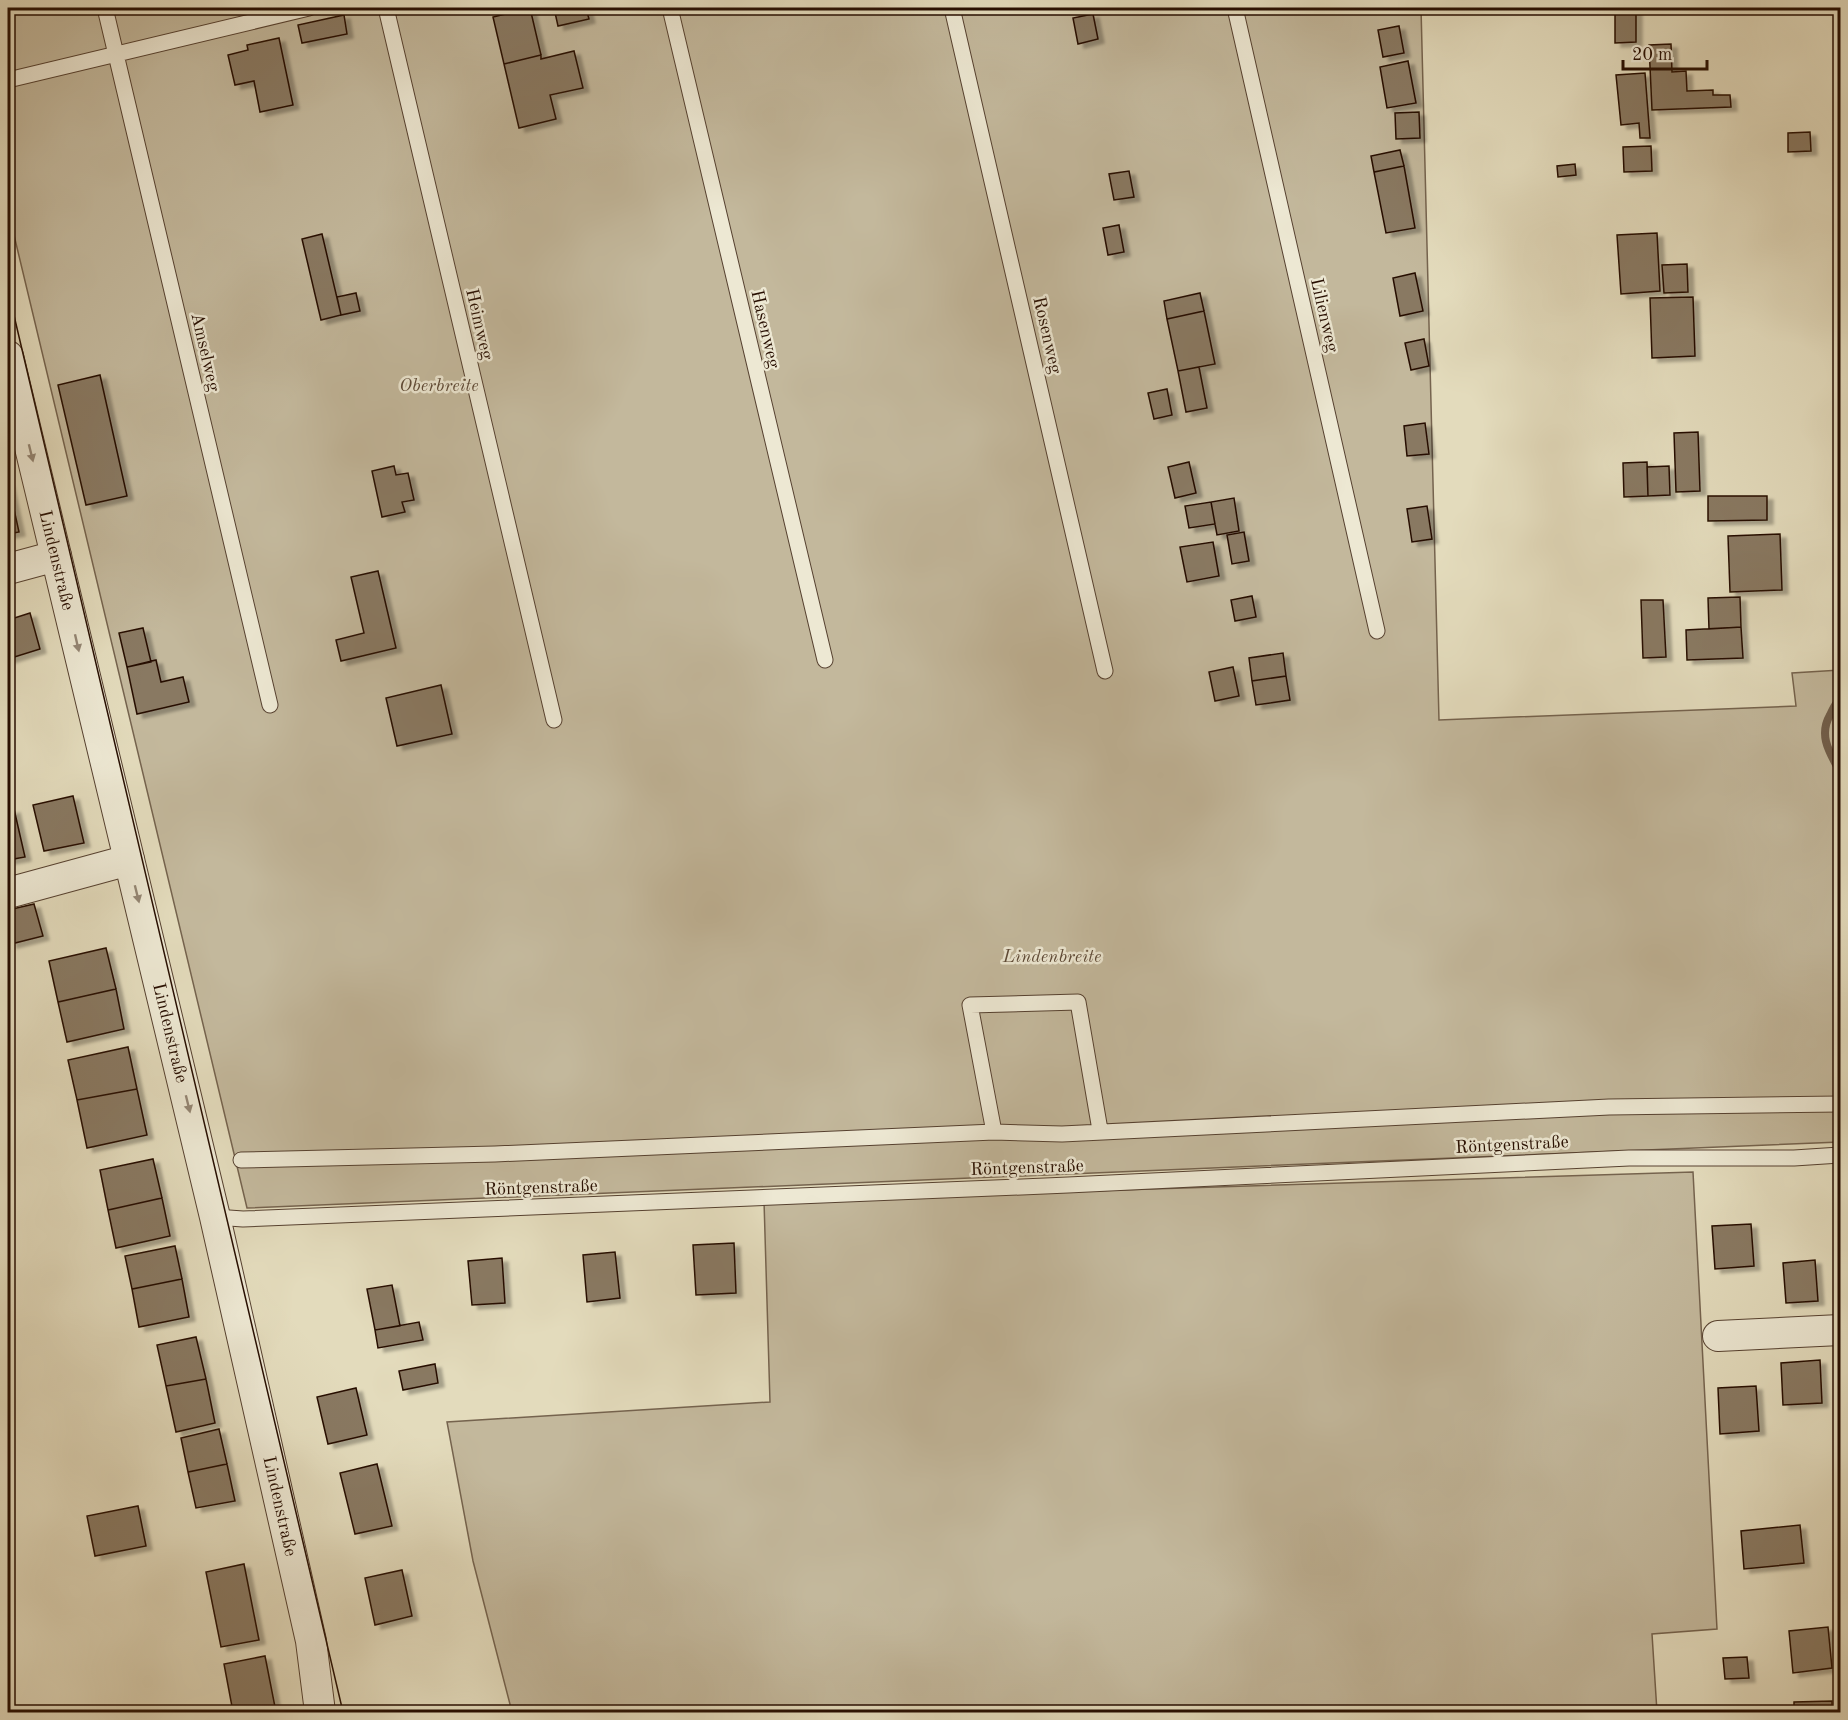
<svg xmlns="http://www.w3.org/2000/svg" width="1848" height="1720" font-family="'Old Standard TT',serif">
<defs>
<filter id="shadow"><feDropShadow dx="6" dy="4" stdDeviation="1.5" flood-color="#0004"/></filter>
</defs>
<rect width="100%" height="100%" fill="#e3dbbc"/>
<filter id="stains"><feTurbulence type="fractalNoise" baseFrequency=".00333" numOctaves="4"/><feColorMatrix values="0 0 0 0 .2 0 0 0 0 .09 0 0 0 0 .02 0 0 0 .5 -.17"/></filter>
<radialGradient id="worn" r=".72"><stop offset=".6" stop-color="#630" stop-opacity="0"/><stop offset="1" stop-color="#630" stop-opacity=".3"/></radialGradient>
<path fill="#c3b89c" stroke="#75634e" stroke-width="1.5" d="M8 8H1421L1439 720 1796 706 1792 673 1840 670V1142L247 1208 8 210Z
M1693 1172 1717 1629 1652 1634 1657 1712H512L473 1561 447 1422 770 1402 764 1201Z"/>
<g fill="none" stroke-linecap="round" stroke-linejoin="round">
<path stroke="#715f4b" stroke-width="8" d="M1840 699C1835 703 1833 709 1830 715 1818 736 1830 753 1840 772"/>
</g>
<path fill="#897962" stroke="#270e01" stroke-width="1.5" filter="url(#shadow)" d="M530 8 541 55 504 64 493 17Z
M554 8H586L589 19 558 26Z
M1615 9H1636V42L1615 43Z
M1093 14 1098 39 1078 44 1073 18Z
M344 15 347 34 302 43 298 25Z
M1399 26 1404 53 1383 57 1378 30Z
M279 38 293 105 260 112 254 81 235 85 228 55 248 50 247 45Z
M1671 44 1672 72 1686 71 1687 91 1713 90V95H1730L1731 107 1652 110 1649 45Z
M574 51 583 88 550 95 556 119 519 128 504 64 541 55V59Z
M1408 61 1416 103 1387 108 1380 67Z
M1645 73 1650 138H1640L1639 123 1621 125 1616 75Z
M1419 112 1420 138 1396 139 1395 113Z
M1810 132 1811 151 1788 152V133Z
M1651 146 1652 171 1624 172 1623 147Z
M1400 150 1404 166 1374 172 1371 156Z
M1575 164 1576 175 1558 177 1557 166Z
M1404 166 1415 228 1386 233 1374 172Z
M1129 171 1134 197 1114 200 1109 174Z
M1119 225 1124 252 1108 255 1103 228Z
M1657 233 1660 291 1621 294 1617 235Z
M322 234 341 315 321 320 302 239Z
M1687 264 1688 292 1664 293 1662 265Z
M1415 273 1423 311 1400 316 1393 278Z
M356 293 360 311 341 315 337 297Z
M1200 293 1204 311 1167 319 1164 301Z
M1693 297 1695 356 1652 358 1650 298Z
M1204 311 1215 364 1178 371 1167 319Z
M1424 339 1429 366 1411 370 1405 343Z
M1199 367 1207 408 1186 412 1178 371Z
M100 375 127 496 86 505 58 385Z
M1167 389 1172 415 1154 419 1148 393Z
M1425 423 1429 454 1407 456 1404 426Z
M1698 432 1700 491 1676 492 1674 433Z
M1189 462 1196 493 1175 498 1168 467Z
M1647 462 1648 496 1624 497 1623 463Z
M394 466 396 475 408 473 414 500 402 502 405 512 382 517 372 471Z
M1669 466 1670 495 1648 496 1647 467Z
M8 482 19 532 8 534Z
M1708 496H1767V520L1708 521Z
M1234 498 1239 531 1217 535 1211 502Z
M1211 502 1215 524 1189 528 1185 506Z
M1427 506 1432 539 1412 542 1407 509Z
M1244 532 1249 561 1232 564 1227 535Z
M1780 534 1782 590 1730 592 1728 536Z
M1213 542 1219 576 1187 582 1180 547Z
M378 571 396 648 341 661 336 640 364 633 351 577Z
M1252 596 1256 617 1235 621 1231 600Z
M1740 597 1741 627 1709 629 1708 598Z
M1641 600H1663L1666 657 1643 658Z
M30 613 40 649 8 659V620Z
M1741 627 1743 658 1687 660 1686 630Z
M143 628 151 662 127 667 119 633Z
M1283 653 1286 676 1252 681 1249 658Z
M156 660 161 682 183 677 189 702 137 714 127 667Z
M1233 667 1239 696 1215 701 1209 672Z
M1286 676 1290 700 1256 705 1252 681Z
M441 685 452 734 397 746 386 698Z
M73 796 84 843 44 851 33 805Z
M14 809 25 857 8 860V811Z
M34 904 43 936 11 944 8 930V910Z
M106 948 116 989 58 1002 49 961Z
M116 989 124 1029 67 1042 58 1002Z
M128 1047 137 1089 77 1100 68 1060Z
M137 1089 147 1135 87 1148 77 1100Z
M153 1159 162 1198 108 1210 100 1170Z
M162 1198 170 1236 116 1248 108 1210Z
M1751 1224 1754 1266 1715 1269 1712 1226Z
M734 1243 736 1293 696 1295 693 1245Z
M175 1246 182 1279 132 1289 125 1256Z
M615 1252 620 1298 587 1302 583 1255Z
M502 1258 505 1303 472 1305 468 1261Z
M1815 1260 1818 1301 1786 1303 1783 1263Z
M182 1279 189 1317 139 1327 132 1289Z
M392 1285 400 1326 375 1330 367 1289Z
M419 1322 423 1340 378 1348 375 1330Z
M196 1337 206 1379 166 1386 157 1345Z
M1820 1360 1822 1403 1783 1405 1781 1363Z
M435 1364 438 1383 403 1390 399 1371Z
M206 1379 215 1423 176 1432 166 1386Z
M1756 1386 1759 1431 1720 1434 1718 1388Z
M356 1388 367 1435 328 1444 317 1397Z
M219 1429 227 1464 188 1472 181 1438Z
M227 1464 235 1501 196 1508 188 1472Z
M377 1464 392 1526 355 1534 340 1473Z
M138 1506 146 1546 95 1556 87 1516Z
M1800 1525 1804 1563 1744 1569 1741 1531Z
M244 1564 259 1640 221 1647 206 1572Z
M402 1570 412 1616 375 1625 365 1578Z
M1828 1627 1832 1668 1793 1673 1789 1631Z
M265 1656 276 1712H233L224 1664Z
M1747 1657 1749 1678 1725 1679 1723 1658Z
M1832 1701V1712H1794V1702Z"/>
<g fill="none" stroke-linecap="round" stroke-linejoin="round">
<g stroke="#564130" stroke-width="17">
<path id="service" d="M105 8 270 705
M386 8 554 720
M670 8 825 660
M952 8 1105 671
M1235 8 1377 631
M8 80 309 8
M994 1132 970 1005 1078 1002 1100 1130
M241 1160 495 1154 994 1132 1062 1134 1609 1107 1840 1104
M215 1217 243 1219 1068 1185 1629 1158H1794L1840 1155"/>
</g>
<g stroke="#564130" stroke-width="32">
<g id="minor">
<path id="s1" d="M8 356 215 1217 311 1641 320 1712"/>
<path d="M8 569 56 556"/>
<path d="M8 893 129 860"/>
<path d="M1718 1336 1840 1330"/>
</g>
</g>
<use href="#service" stroke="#ede8d3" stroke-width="15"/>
<use href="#minor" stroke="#ede8d3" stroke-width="30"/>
<path stroke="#270e01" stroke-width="1.5" d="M8 290 343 1712"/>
</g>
<defs><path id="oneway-solid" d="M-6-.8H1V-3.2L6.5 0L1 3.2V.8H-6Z" transform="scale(1.5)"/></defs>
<g fill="#948674">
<use href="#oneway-solid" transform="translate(31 453) rotate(76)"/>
<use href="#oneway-solid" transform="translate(77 643) rotate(77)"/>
<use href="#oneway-solid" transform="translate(137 894) rotate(76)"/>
<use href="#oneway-solid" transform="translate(188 1104) rotate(76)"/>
</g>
<g text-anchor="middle" stroke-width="5" stroke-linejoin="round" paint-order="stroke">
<g font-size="18" fill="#270e01" stroke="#ede8d3">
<text transform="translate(1325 315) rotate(77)" y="6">Lilienweg</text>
<text transform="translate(480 324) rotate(77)" y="6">Heimweg</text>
<text transform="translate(766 329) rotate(77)" y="6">Hasenweg</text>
<text transform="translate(1048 335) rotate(77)" y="6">Rosenweg</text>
<text transform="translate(206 352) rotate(77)" y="6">Amselweg</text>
<text dy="6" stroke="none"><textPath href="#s1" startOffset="210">Lindenstraße</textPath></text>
<text dy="6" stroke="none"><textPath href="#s1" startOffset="696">Lindenstraße</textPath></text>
<text transform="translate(1512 1144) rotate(-3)" y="6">Röntgenstraße</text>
<text transform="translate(1027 1167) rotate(-2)" y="6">Röntgenstraße</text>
<text transform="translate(541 1187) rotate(-2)" y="6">Röntgenstraße</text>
<text dy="6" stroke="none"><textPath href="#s1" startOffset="1182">Lindenstraße</textPath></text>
</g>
<g font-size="18" font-style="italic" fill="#5e4a37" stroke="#ede8d3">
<text x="439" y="391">Oberbreite</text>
<text x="1052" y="962">Lindenbreite</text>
</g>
</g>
<rect width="1848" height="1720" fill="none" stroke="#e3dbbc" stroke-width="30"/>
<rect x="9" y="9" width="1830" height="1702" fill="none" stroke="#270e01" stroke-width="3"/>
<rect x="15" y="15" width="1818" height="1690" fill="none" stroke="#270e01" stroke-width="1.5"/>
<path d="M1623 60v9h84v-9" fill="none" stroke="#270e01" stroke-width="3"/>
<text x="1632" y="60" font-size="18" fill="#270e01" stroke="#ede8d3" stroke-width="4.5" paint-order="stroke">20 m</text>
<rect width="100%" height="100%" filter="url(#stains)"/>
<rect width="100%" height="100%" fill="url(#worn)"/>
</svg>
